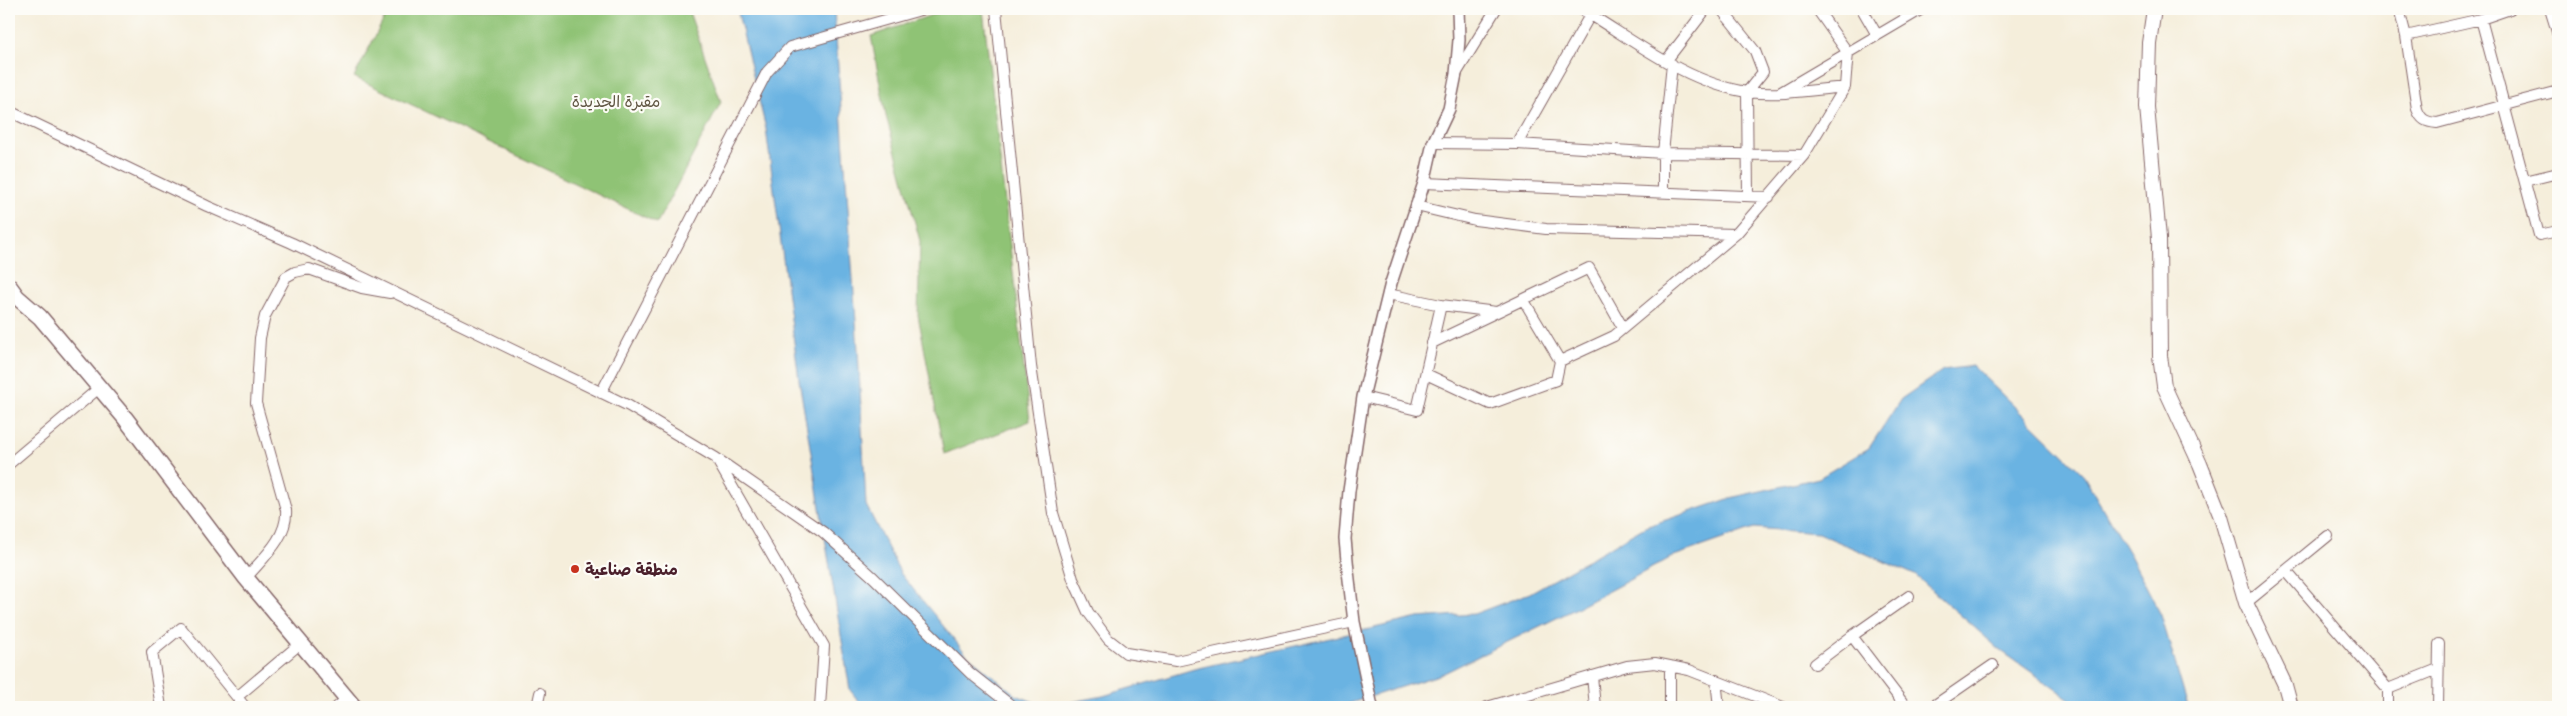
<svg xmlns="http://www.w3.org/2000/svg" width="2567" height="716" font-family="Sriracha,'Playpen Sans Arabic',sans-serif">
<rect width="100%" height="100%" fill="#fdfcf7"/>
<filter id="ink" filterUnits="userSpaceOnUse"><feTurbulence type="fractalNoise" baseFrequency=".02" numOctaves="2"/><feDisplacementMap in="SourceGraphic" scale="10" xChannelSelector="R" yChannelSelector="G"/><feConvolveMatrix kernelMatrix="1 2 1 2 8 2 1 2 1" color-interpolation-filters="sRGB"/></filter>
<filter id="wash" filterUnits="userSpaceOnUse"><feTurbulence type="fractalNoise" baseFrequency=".0096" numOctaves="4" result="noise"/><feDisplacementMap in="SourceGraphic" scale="20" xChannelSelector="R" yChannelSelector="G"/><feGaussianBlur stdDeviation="1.12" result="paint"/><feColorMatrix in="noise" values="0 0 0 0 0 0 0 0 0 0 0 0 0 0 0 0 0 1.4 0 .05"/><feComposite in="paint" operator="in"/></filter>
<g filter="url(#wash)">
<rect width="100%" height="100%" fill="#f5eedb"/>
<path fill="#8fc374" stroke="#6c7150" d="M371 9H688L721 102 657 223 354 77 385 17Z
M949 9H983L1030 421 944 454 918 315 920 241 886 116 871 36Z"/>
<path fill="#6ab3e2" stroke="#5a6986" d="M737 9H834L858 350 866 505 901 574 966 654 1016 695 1047 707 1103 696 1194 669 1418 618 1474 614 1530 593 1645 527 1734 497 1819 478 1869 448 1901 399 1943 370 1973 366 2082 473 2130 555 2161 615 2188 707H2081L2000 650 1915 575 1818 533 1754 528 1674 556 1573 610 1442 674 1338 707H863L850 690 799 380 766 129Z"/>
</g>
<g filter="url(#ink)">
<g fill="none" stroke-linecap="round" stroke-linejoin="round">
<g stroke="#866769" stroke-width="12">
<path id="minor" d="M996 9 1031 366 1053 513 1073 579 1088 612 1108 639 1126 653 1176 661 1354 622
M1581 9C1632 39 1686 83 1747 92 1780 96 1813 90 1845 87
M1721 9 1755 51 1763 72 1747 92 1748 196
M1862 9 1877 35
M2399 9 2406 36 2481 19 2510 9
M2550 9 2558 35
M2481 19 2539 235 2558 231
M2406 36 2417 109C2421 120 2426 122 2437 123L2558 91
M1666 61 1706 9
M1456 74 1496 9
M1781 92 1922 9
M9 111 207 206 292 243 629 406 716 458 823 532 873 577 970 673 1013 707
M1433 143 1517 144 1663 153 1804 155
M1517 144 1593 10
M2525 181 2558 173
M1424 183 1769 197
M1663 193V153L1672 64
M1416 206 1475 220 1546 229 1736 234
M1388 294 1441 305 1496 312
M1523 299 1560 361
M1432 343 1589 268 1623 328
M1426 374 1490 404 1556 380 1560 361 1614 336 1736 234 1804 155 1845 87 1846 74 1848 53 1817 9
M601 393 767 72 790 47 924 9
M1363 397 1417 410 1441 305
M717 460 824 646 820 707
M9 464 99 388
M2287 572 2388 689V707
M246 578C263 558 288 537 286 510L256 403 260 338 265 316 286 277 295 272 309 269 362 288 390 293
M2246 603 2328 536
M1852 636 1909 596
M1815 664 1852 636 1906 707
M1592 676 1595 707
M1716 680 1719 707
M2388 689 2438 669
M237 697 301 643
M161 707 152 652 181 628 245 707
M337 707 347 699
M537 707 540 693
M1487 707 1627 666 1655 663 1689 670 1783 707
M1670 707V666
M1932 707 1993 665
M2438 707 2439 644"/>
</g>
<g stroke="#866769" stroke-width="14">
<path id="tertiary" d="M1372 707 1354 622 1348 571 1345 539 1349 491 1363 397 1391 283 1424 183 1433 143 1449 109 1456 74 1459 40 1458 9"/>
</g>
<g stroke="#866769" stroke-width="16">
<path id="secondary" d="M2154 9 2149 43 2147 107 2159 238 2160 356 2164 386 2200 464 2221 517 2246 603 2285 685 2291 707"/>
</g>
<g stroke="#866769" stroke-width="18">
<path id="primary" d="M9 286 17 297 40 317 125 418 246 578 354 707"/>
</g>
<use href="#minor" stroke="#fff" stroke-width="10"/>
<use href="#tertiary" stroke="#fff" stroke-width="11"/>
<use href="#secondary" stroke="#fff" stroke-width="14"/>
<use href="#primary" stroke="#fff" stroke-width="15"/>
</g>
</g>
<circle fill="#c8321e" stroke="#fdfcf7" stroke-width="2" cx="575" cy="569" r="5"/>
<g text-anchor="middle" stroke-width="4.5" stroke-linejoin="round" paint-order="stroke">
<g font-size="16" fill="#625845" stroke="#fdfcf7">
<text x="616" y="107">مقبرة الجديدة</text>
</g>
<g font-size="16" font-weight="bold" fill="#4a1f2b" stroke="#fdfcf7" text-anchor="start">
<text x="585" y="575">منطقة صناعية</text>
</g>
</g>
<rect width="2567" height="716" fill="none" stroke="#fdfcf7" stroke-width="30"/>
</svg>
